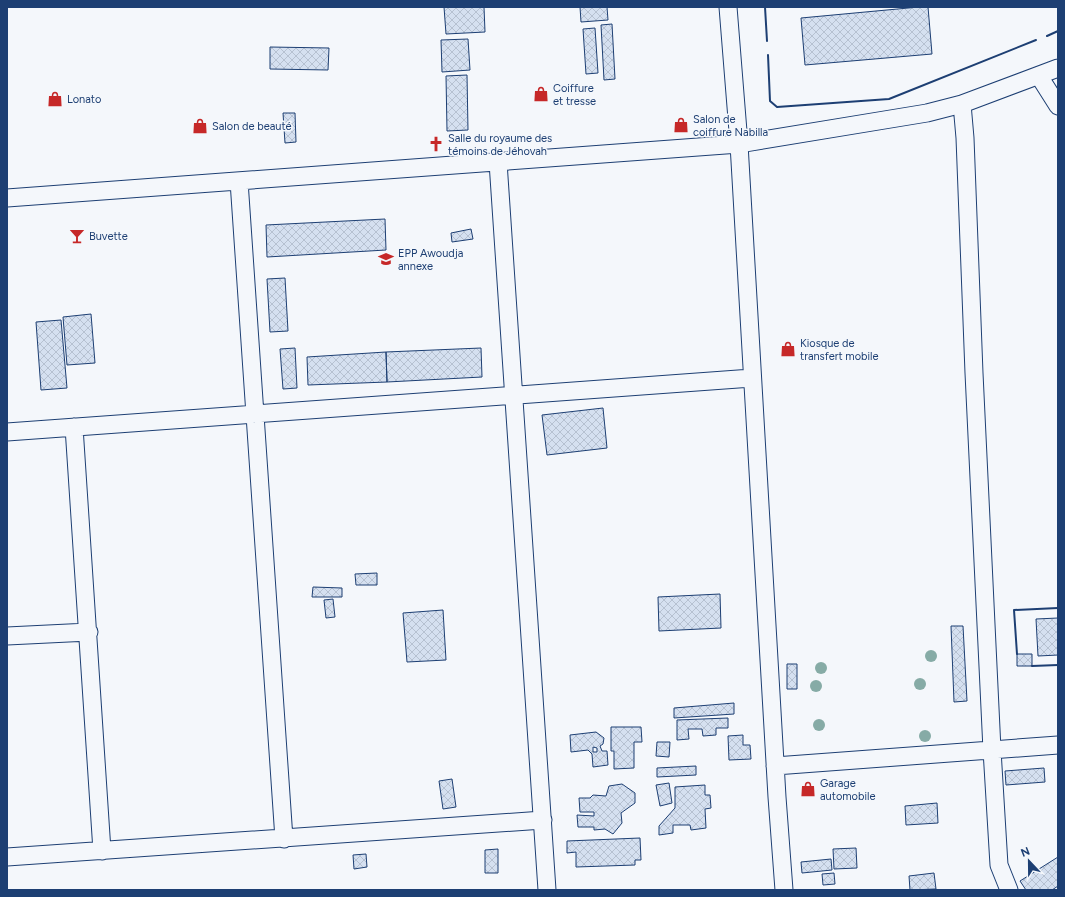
<svg xmlns="http://www.w3.org/2000/svg" width="1065" height="897" font-family="Figtree,sans-serif">
<defs>
<pattern id="building-cross-hatch" width="8" height="8" patternUnits="userSpaceOnUse"><rect width="8" height="8" fill="#d5e0f0"/><path d="M0 0l8 8M0 8l8-8" fill="none" stroke="#b6c1d1"/></pattern>
</defs>
<rect width="100%" height="100%" fill="#f4f7fb"/>
<path fill="url(#building-cross-hatch)" stroke="#1d3f73" fill-rule="evenodd" d="M444 7H484L485 32 446 34Z
M580 7H607L608 20 581 22Z
M919 7H928L932 54 805 65 801 18Z
M612 24 615 79 604 80 601 25Z
M595 28 598 73 586 74 583 29Z
M468 39 470 70 442 72 441 40Z
M270 47 329 48 328 70 270 69Z
M467 75 468 130 447 131 446 76Z
M283 113H295L296 142 285 143Z
M385 219 386 250 267 257 266 225Z
M471 229 473 239 452 242 451 233Z
M285 278 288 331 270 332 267 279Z
M91 314 95 363 67 365 63 317Z
M61 320 67 388 41 390 36 322Z
M295 348 297 388 283 389 280 349Z
M481 348 482 377 387 382 386 352Z
M386 352 387 382 308 385 307 357Z
M603 408 607 448 547 455 542 415Z
M377 573V585H356L355 574Z
M313 587 342 588V597H312Z
M720 594 721 628 659 631 658 597Z
M333 599 335 617 326 618 324 600Z
M443 610 446 660 407 662 403 613Z
M1058 618V655L1038 656 1036 619Z
M951 626H963L967 701 954 702Z
M1017 654H1032V666H1017Z
M787 664H797V689H787Z
M734 703V714L674 718V708Z
M728 718V728H716V735L703 736 702 729H688L689 739 677 740V720Z
M611 727H641L642 742H634V768L614 769V751H611Z
M596 732 604 738 603 744 600 746 602 751H607L608 765 593 767 592 754 588 750 571 752 570 735ZM593 747 597 748V752H593Z
M743 735V745H750L751 759 729 760 728 736Z
M657 742H670L669 757 656 756Z
M696 766V775L657 777V768Z
M1044 768 1045 782 1006 785 1005 771Z
M452 779 456 807 443 809 439 781Z
M669 783 672 803 660 806 656 785Z
M622 784 635 793V803L621 813 622 823 613 834 605 829 594 830V827H578L577 815 594 816V812H580L579 798H590L593 795 606 796 609 786Z
M705 785V795H710L711 808 705 809 706 828 691 830 690 825H673V833L659 835V826L675 808V787Z
M937 803 938 823 906 825 905 806Z
M640 838 641 860H635V865L576 867V852L567 853V841Z
M856 848 857 868 834 869 833 849Z
M498 849V873H485V850Z
M366 854 367 867 354 869 353 855Z
M1058 857V886L1052 890H1026L1020 881Z
M831 859 832 870 802 873 801 862Z
M834 873 835 884 823 885 822 874Z
M934 873 936 889 910 890 909 876Z"/>
<g fill="none" stroke-linecap="round" stroke-linejoin="round">
<g stroke="#1d3f73" stroke-width="19">
<path id="minor" d="M728 7 739 144 777 797 784 890
M1039 76 1058 106
M962 104 965 138 974 373 992 750 999 865 1009 890
M498 162 547 890
M239 181 284 839
M7 198 739 144 927 113 962 104 1058 68
M74 427 102 851
M7 432 752 378
M7 636 89 632
M775 766 1058 745
M7 857 543 820"/>
</g>
<use href="#minor" stroke="#f4f7fb" stroke-width="17"/>
<path stroke="#1d3f73" stroke-width="2" d="M765 7 767 41
M1047 36 1058 31
M768 55 770 101 777 107 889 99 1036 40
M1017 654 1014 610 1058 608
M1032 666 1058 665"/>
</g>
<g fill="#86aba6">
<circle cx="931" cy="656" r="6"/>
<circle cx="821" cy="668" r="6"/>
<circle cx="920" cy="684" r="6"/>
<circle cx="816" cy="686" r="6"/>
<circle cx="819" cy="725" r="6"/>
<circle cx="925" cy="736" r="6"/>
</g>
<defs>
<g id="shop-bare" transform="scale(1.2)"><path d="M-5-2.5h2.3a2.7 3.5 0 0 1 5.4 0H5L5.5 6h-11ZM-1.5-2.5h3a1.5 2.3 0 0 0-3 0Z" fill="#c62828" stroke="#f4f7fb" stroke-width="2.5" paint-order="stroke"/></g>
<g id="church-bare" transform="scale(1.2)"><path d="M-1.2-6h2.4v3.5h3.3v2.4h-3.3V6h-2.4V-.1h-3.3v-2.4h3.3Z" fill="#c62828" stroke="#f4f7fb" stroke-width="2.5" paint-order="stroke"/></g>
<g id="bar-bare" transform="scale(1.2)"><path d="M-6-5H6L.8 .8V4.5H3.5V6h-7V4.5H-.8V.8Z" fill="#c62828" stroke="#f4f7fb" stroke-width="2.5" paint-order="stroke"/></g>
<g id="school-bare" transform="scale(1.2)"><path d="M0-5L7-2L0 1L-7-2ZM-4 1L0 2.5L4 1V4Q0 6-4 4Z" fill="#c62828" stroke="#f4f7fb" stroke-width="2.5" paint-order="stroke"/></g>
</defs>
<g fill-rule="evenodd">
<use href="#shop-bare" x="541" y="94"/>
<use href="#shop-bare" x="55" y="99"/>
<use href="#shop-bare" x="681" y="125"/>
<use href="#shop-bare" x="200" y="126"/>
<use href="#church-bare" x="436" y="144"/>
<use href="#bar-bare" x="77" y="236"/>
<use href="#school-bare" x="386" y="259"/>
<use href="#shop-bare" x="788" y="349"/>
<use href="#shop-bare" x="808" y="789"/>
</g>
<g text-anchor="middle" stroke-width="3" stroke-linejoin="round" paint-order="stroke">
<g font-size="11" fill="#1d3f73" stroke="#f4f7fb" text-anchor="start">
<text x="553" y="92">Coiffure<tspan x="553" dy="13">et tresse</tspan></text>
<text x="67" y="103">Lonato</text>
<text x="693" y="123">Salon de<tspan x="693" dy="13">coiffure Nabilla</tspan></text>
<text x="212" y="130">Salon de beauté</text>
<text x="448" y="142">Salle du royaume des<tspan x="448" dy="13">témoins de Jéhovah</tspan></text>
<text x="89" y="240">Buvette</text>
<text x="398" y="257">EPP Awoudja<tspan x="398" dy="13">annexe</tspan></text>
<text x="800" y="347">Kiosque de<tspan x="800" dy="13">transfert mobile</tspan></text>
<text x="820" y="787">Garage<tspan x="820" dy="13">automobile</tspan></text>
</g>
</g>
<rect width="1065" height="897" fill="none" stroke="#1d3f73" stroke-width="16"/>
<g transform="translate(1029 861) rotate(338)" stroke="#f4f7fb" stroke-width="3" paint-order="stroke">
<path d="M0-3L7 15L0 10L-7 15Z" fill="#1d3f73"/>
<text y="-6" font-size="11" font-weight="bold" text-anchor="middle" fill="#1d3f73">N</text>
</g>
</svg>
